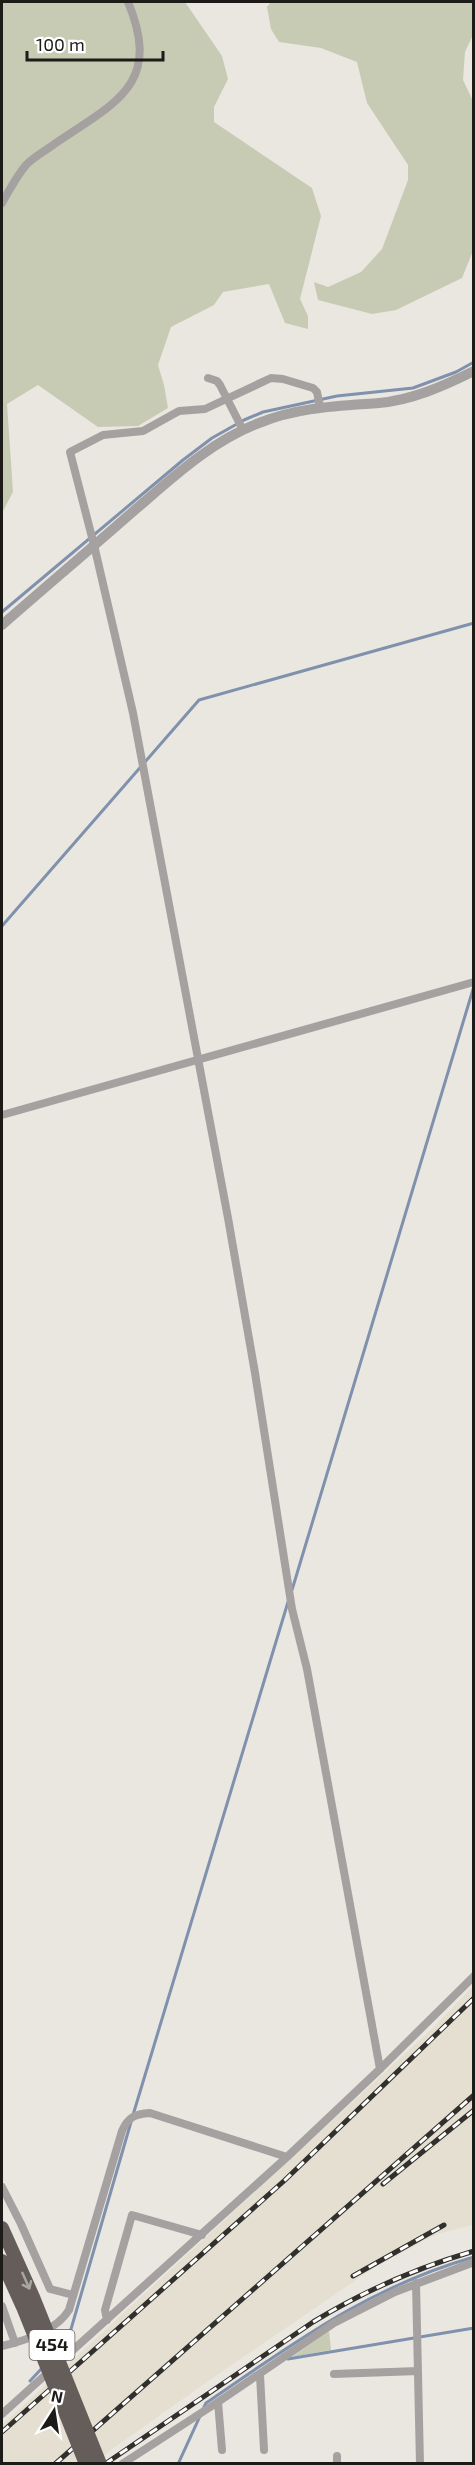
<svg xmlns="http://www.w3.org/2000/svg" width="475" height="2465" font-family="'Exo 2',sans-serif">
<rect width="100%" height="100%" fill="#eae7e0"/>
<path fill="#e4dfd0" d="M473 1986V2225L437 2234 378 2265 217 2375 112 2449 95 2463 2 2464V2425L434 2027Z"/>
<path fill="#c7cbb4" d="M2 2H185L222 56 228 79 214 107V122L312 188 321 216 300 299 308 316V329L285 323 269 284 223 292 214 305 171 327 158 365 164 385 168 408 138 426 98 427 38 385 7 404 13 492 2 513Z
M271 2H473V35L465 52 463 80 473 101V251L462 278 396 310 372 314 318 300 314 282 328 287 361 272 382 249 408 180V165L367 103 357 62 321 48 279 42 271 29 267 7Z
M329 2331 331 2350 292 2357Z"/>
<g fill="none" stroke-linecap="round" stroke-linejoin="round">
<path stroke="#8091ad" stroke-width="3" d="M2 612 183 460 212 438 244 420 263 412 337 396 413 388 456 372 474 362
M2 926 199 700 474 623
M292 1590 474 986
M133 2115 288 1602
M59 2351 67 2343 131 2122
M288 2359 474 2328
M30 2381 43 2367
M204 2407 206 2403C294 2343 369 2287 474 2257
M178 2464 200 2416"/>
<path stroke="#a5a1a0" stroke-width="8" d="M2 203C9 191 17 175 27 164 34 157 45 151 53 145 114 103 163 86 128 2
M208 378 217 381 220 385 243 430
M320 407 317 392 313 388 283 379 271 378 205 409 179 411 143 431 103 435 70 452 94 545 133 713 228 1218 255 1373 292 1609 307 1669 380 2069
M2 1115 474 982
M2 2187 21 2224 50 2289 73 2295
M416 2283 420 2464
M2 2306 15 2343
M107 2320 105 2310 132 2215 202 2235
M2 2346C24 2341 56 2331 69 2310L122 2131C128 2117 135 2114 150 2113L287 2157 380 2069 474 1976
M334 2374 418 2371
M260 2375 264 2450
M218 2402 222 2450
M2 2414 287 2157
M337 2456V2464
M122 2464 218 2402 334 2323 395 2292 474 2262"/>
<path stroke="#a5a1a0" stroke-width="10" d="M2 625C44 588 87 552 129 515 169 481 209 442 259 423 298 407 338 406 379 403 412 400 444 386 474 371"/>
<g stroke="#31302c" stroke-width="5">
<path id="rail" d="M383 2184 474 2110
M353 2276 444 2225
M2 2432 285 2180 474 1998
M55 2464 474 2095
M105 2464 313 2322C364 2291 416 2268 474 2251"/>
</g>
<use href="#rail" stroke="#fff" stroke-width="3" stroke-dasharray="9" stroke-linecap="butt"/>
<path stroke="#645d5a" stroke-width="14" d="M2 2228 33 2297 100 2464
M2 2261 23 2307 86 2464"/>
</g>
<defs><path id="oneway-shaft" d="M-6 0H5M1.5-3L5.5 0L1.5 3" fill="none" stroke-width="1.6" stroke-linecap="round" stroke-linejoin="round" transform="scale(1.5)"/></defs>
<use stroke="#aaa6a4" href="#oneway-shaft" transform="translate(26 2281) rotate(66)"/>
<g text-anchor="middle" stroke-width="6" stroke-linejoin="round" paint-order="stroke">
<rect fill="#fff" stroke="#605f5d" stroke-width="1.5" x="29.5" y="2330" width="45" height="30" rx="4.5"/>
<g font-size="18" font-weight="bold" fill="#1c1b18">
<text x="52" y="2351">454</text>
</g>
</g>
<rect width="475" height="2465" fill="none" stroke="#1c1b18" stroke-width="6"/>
<g transform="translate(54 2411) rotate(12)" stroke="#ffffff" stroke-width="4.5" paint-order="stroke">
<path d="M0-4.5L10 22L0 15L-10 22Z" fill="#1c1b18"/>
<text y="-9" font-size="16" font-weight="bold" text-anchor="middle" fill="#1c1b18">N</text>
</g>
<path d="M27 51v9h136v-9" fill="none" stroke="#1c1b18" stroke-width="3"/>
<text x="36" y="51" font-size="18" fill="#1c1b18" stroke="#ffffff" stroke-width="4.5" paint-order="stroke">100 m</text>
</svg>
